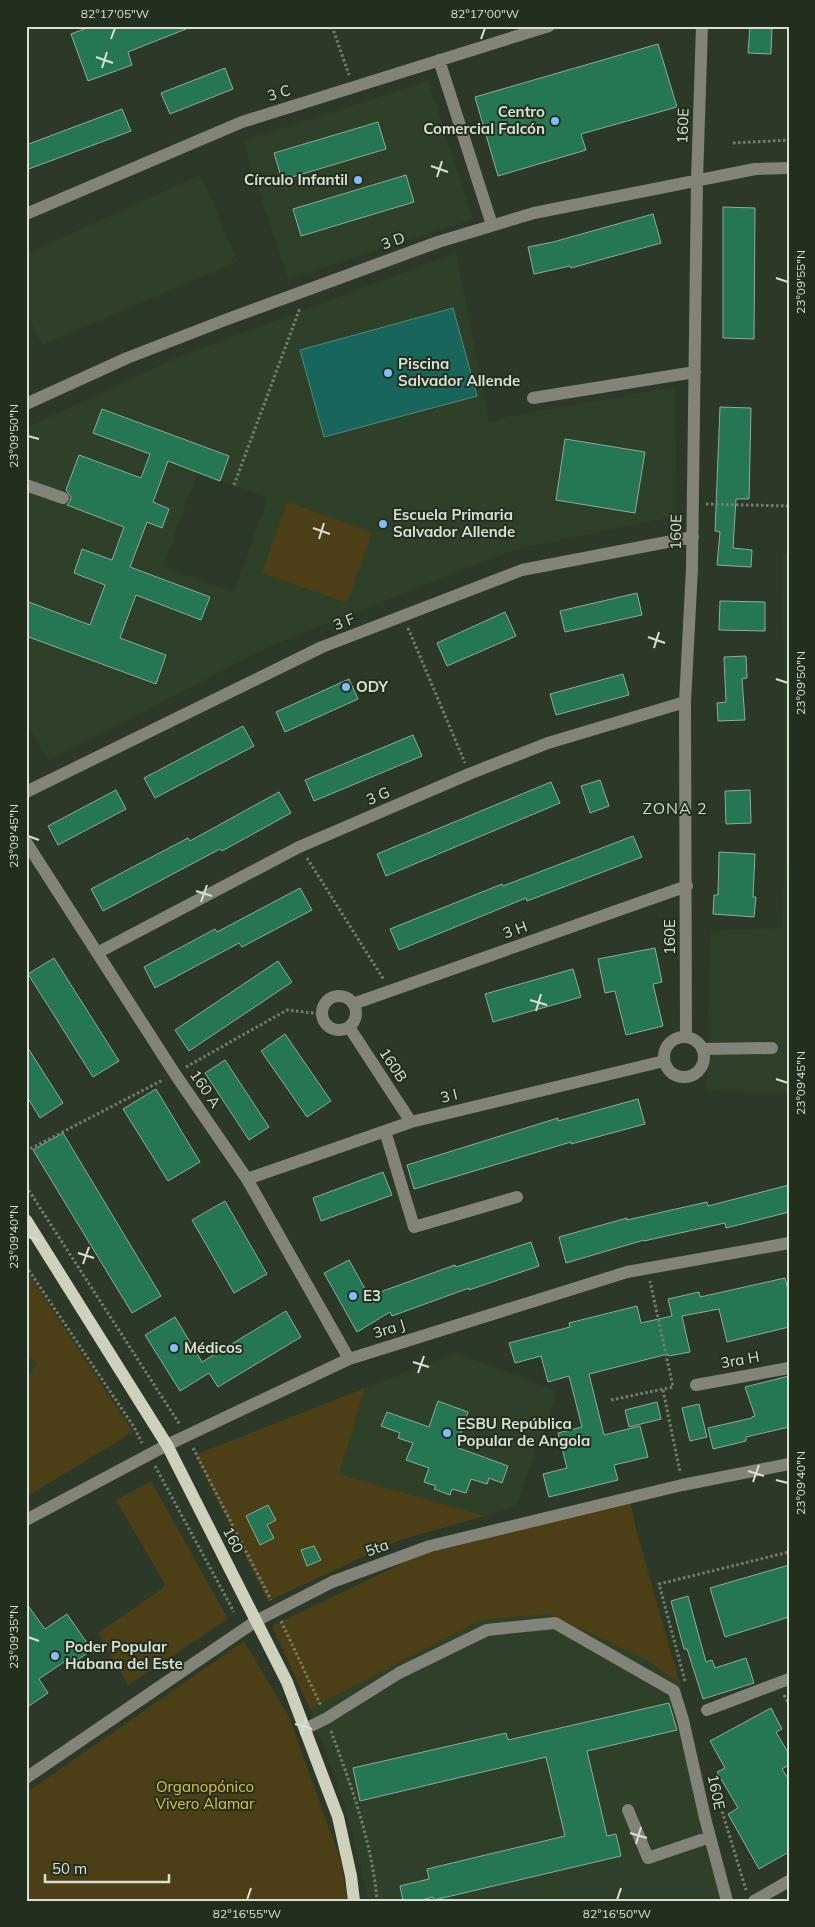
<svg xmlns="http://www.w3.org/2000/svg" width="815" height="1927" font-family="Mulish,sans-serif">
<rect width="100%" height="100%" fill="#2d3928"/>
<path fill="#2f4029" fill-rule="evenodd" d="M428 81 473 219 288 279 243 141Z
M200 175 238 261 42 345 26 311V254Z
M456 253 489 423 507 417 675 387 676 516 513 550 270 646 48 761 26 721V428L176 358ZM197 472 268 498 234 592 163 567Z
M783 554H789V1093L707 1091 710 933 730 930 782 928 785 856Z
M456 1353 557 1391 516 1506 485 1516 339 1474 365 1388Z
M26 1354 38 1365 26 1378Z
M549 1614 647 1660 680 1684 728 1900 369 1901 345 1804 310 1709 481 1620Z"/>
<path fill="#4c3f15" d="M287 502 372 532 347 603 262 573Z
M26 1270 133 1432 26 1497V1378L38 1365 26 1354Z
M365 1388 339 1474 485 1516 400 1540 268 1601 195 1455Z
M151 1481 228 1619 128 1685 98 1633 162 1589 165 1584 116 1500Z
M629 1496 637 1533 680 1684 647 1660 549 1614 481 1620 310 1709 272 1626 424 1553Z
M244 1641 289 1717 341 1862 348 1901H26V1793Z"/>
<path fill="#18655c" stroke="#528a80" d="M453 308 477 396 324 437 300 350Z"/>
<path fill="#247752" stroke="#91aa9c" d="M92 26H191V27L128 52 132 65 88 81 71 34Z
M750 26H772L771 54 748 53Z
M658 44 677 107 581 134 586 150 498 176 475 97Z
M225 68 233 89 170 114 161 93Z
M122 109 131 131 26 170V145Z
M378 122 386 149 282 180 274 153Z
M406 175 414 202 301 236 293 209Z
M723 207 755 208 754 339 723 338Z
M653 214 661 243 571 268 570 266 534 274 528 247 553 242Z
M720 407 751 408 749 499H736L733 548 752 550 751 567 717 565 720 532 715 531Z
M102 409 229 456 220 481 168 461 153 502 169 509 162 528 147 522 130 567 210 597 201 620 136 595 120 638 166 655 156 684 26 636V601L90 625 105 585 74 573 82 549 112 560 124 527 67 505 70 501 71 497 66 490 79 455 141 478 150 454 93 433Z
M565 439 645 452 635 513 556 500Z
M637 593 642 615 565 632 560 611Z
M720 601 765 602V631L719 630Z
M505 612 516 636 447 666 437 643Z
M746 656 747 678 742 679 745 720 718 721 717 703 726 702 724 657Z
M623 674 629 695 556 715 550 694Z
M349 679 358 699 285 732 276 712Z
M243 726 254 746 155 798 144 778Z
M413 735 422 756 314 801 305 780Z
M600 780 609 806 590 813 581 786Z
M551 782 560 803 386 876 377 854Z
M116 790 126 809 58 845 48 826Z
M750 790 751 823 726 824 725 791Z
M279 792 291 813 222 851 220 849 103 911 91 889 188 838 190 841Z
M633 836 642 857 527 901 526 898 399 950 390 929 502 884 503 886Z
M719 852 755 854 753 897H756L754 917 713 914 714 895H718Z
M300 888 312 910 242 947 239 943 155 988 144 967 215 929 217 932Z
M655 948 662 982 653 984 663 1026 626 1035 615 991 605 993 598 959Z
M54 958 119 1061 93 1077 28 974Z
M278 961 292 982 189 1051 175 1030Z
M573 969 581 997 493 1022 485 994Z
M285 1034 331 1101 307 1117 261 1051Z
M26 1045 63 1103 40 1118 26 1095Z
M225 1060 269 1127 249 1140 205 1073Z
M156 1089 200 1162 168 1181 123 1109Z
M638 1099 645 1124 571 1144V1142L414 1189 407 1165 558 1118V1121Z
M63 1133 161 1296 132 1313 33 1150Z
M383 1172 392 1195 321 1221 313 1198Z
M789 1185V1212L726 1228 725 1223 644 1241V1240L566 1263 559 1237 627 1218V1220L707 1202 708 1206Z
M225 1201 267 1274 234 1293 192 1220Z
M531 1242 539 1266 469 1290V1288L392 1316 390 1312 357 1332 324 1273 349 1260 369 1296 455 1265 456 1267Z
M785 1278 789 1294V1327L727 1342 719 1309 682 1316 690 1352 669 1356 668 1354 589 1374 604 1435 640 1426 648 1457 614 1465 618 1480 549 1497 543 1474 567 1468 558 1433 582 1427 569 1376 548 1382 541 1356 515 1363 509 1343 570 1327 569 1323 637 1306 641 1323 672 1316 668 1299 699 1292 700 1297Z
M286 1311 301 1337 218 1387 209 1373 180 1391 145 1335 175 1317 202 1362Z
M789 1376V1427L746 1437V1441L713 1449 708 1428 752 1418V1417L755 1416 745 1387Z
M438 1401 468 1412 456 1447 508 1466 502 1483 489 1478 487 1484 471 1479 466 1493 452 1489 450 1495 434 1489 436 1486 424 1482 429 1468 406 1460 413 1443 398 1438 400 1433 381 1426 387 1412 429 1427Z
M657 1402 661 1419 629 1427 625 1410Z
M699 1404 707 1437 690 1441 682 1408Z
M268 1505 276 1520 267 1525 274 1538 260 1545 246 1516Z
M314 1546 321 1560 307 1566 301 1550Z
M789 1565V1617L725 1637 710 1588Z
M688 1596 706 1662 712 1660 715 1668 746 1658 754 1683 703 1699 687 1649H684L671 1601Z
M26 1603 45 1629 67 1614 92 1650 67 1667 64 1662 39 1679 48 1693 26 1708Z
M669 1703 677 1730 587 1751 607 1836 616 1834 621 1856 434 1900 433 1897 418 1901H403L400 1886 429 1879 427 1869 565 1836 546 1757 360 1801 353 1768 506 1733 508 1740Z
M771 1708 782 1729 776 1732 789 1754V1765L782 1769 789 1780V1852L759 1869 728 1814 738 1808 717 1772 725 1768 710 1741Z"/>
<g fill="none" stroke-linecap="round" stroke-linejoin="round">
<path stroke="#727d6e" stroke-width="3" stroke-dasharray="2.5 2.5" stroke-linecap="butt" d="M332 26 349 75
M733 143 789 140
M234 485 300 308
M706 504 789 506
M408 628 465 763
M307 858 384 980
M186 1067 287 1010 322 1014
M26 1151 163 1080
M26 1186 180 1425
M26 1266 134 1427 142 1443
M663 1390 680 1472
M611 1400 673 1387 650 1281
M193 1448 271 1600
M155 1466 234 1612
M281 1621 321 1706
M685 1681 659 1584 789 1552
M784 1695 789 1704
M331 1731C351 1786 372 1841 377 1901
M712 1778 746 1890"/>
<path stroke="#828479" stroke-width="12" d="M439 60 492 225
M26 214 242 122 549 26
M533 398 695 372
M26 404 127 358 225 320 438 242 534 213 755 169 789 168
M26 485 63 498
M26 792 322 647 522 570 693 537
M26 842 175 1074 247 1179 349 1359
M97 953 299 847 469 774 548 743 685 702
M322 1013a17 17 0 1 1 34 0a17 17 0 1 1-34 0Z
M353 1004 687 886
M349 1027 411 1122
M686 1037 685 702 692 568 697 180 702 26
M664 1057a20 20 0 1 1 40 0a20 20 0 1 1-40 0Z
M702 1049 772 1048
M385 1131 414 1227 517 1197
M247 1179 411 1122 664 1061
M696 1385 789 1368
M26 1520 167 1445 349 1359 627 1272 789 1243
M707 1710 789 1679
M305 1729 327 1718 399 1673 487 1630 555 1623 674 1691 683 1720 705 1818 727 1901
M26 1778 256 1621 332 1582 430 1546 682 1485 789 1464
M628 1810 648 1858 710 1837
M754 1901 789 1881"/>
<path stroke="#ced2bd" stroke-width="12" d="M26 1220 167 1445 287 1682 338 1817 351 1876 354 1901"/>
</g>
<path fill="none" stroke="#d8e0d5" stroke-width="2" d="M111 39 115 28M481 39 485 28M96 57 113 63M102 68 107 52M431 166 448 172M437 177 442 161M776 278 788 282M28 436 39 439M313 528 330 534M319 539 324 523M648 637 665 643M654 648 659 632M776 679 788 683M28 836 39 840M196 891 212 896M201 902 207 885M530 1000 547 1005M536 1011 541 994M776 1079 788 1083M28 1237 39 1240M78 1253 94 1258M83 1264 89 1247M413 1362 429 1367M418 1373 424 1356M748 1471 764 1476M776 1480 788 1483M753 1482 759 1465M28 1637 39 1641M295 1724 312 1729M301 1735 306 1718M630 1833 647 1838M636 1844 641 1827M247 1900 251 1888M617 1900 621 1888"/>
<g fill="#82bcfa" stroke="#232f1e" stroke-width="2">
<circle cx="555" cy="121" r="5"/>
<circle cx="358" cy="180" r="5"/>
<circle cx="388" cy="373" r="5"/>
<circle cx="383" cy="524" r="5"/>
<circle cx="346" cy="687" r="5"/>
<circle cx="353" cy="1296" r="5"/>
<circle cx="174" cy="1348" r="5"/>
<circle cx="447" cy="1433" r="5"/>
<circle cx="55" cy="1656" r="5"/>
</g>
<g text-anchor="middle" stroke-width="4" stroke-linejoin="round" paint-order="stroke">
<g font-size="15" fill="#d8e0d5" stroke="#232f1e">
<text transform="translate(279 93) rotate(-17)" y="5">3 C</text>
<text transform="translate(683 126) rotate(-88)" y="5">160E</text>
<text transform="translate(393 241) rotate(-20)" y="5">3 D</text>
<text transform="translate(676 532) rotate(-89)" y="5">160E</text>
<text transform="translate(344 622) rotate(-21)" y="5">3 F</text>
<text transform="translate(378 796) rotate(-23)" y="5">3 G</text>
<text transform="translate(515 930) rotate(-20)" y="5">3 H</text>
<text transform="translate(670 937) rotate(-90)" y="5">160E</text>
<text transform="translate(393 1065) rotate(57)" y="5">160B</text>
<text transform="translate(205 1089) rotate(56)" y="5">160 A</text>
<text transform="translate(449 1096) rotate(-14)" y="5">3 I</text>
<text transform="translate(389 1329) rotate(-17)" y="5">3ra J</text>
<text transform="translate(740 1360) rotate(-10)" y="5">3ra H</text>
<text transform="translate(233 1540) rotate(63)" y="5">160</text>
<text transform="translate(377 1548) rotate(-20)" y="5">5ta</text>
<text transform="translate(716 1792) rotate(78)" y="5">160E</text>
</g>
<g font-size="15" font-weight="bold" fill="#d8e0d5" stroke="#232f1e" text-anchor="start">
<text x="545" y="117" text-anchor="end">Centro<tspan x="545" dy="17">Comercial Falcón</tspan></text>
<text x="348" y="185" text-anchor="end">Círculo Infantil</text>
<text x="398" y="369">Piscina<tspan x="398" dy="17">Salvador Allende</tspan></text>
<text x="393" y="520">Escuela Primaria<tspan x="393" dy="17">Salvador Allende</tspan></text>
<text x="356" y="692">ODY</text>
<text x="363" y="1301">E3</text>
<text x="184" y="1353">Médicos</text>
<text x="457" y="1429">ESBU República<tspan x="457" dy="17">Popular de Angola</tspan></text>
<text x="65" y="1652">Poder Popular<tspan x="65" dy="17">Habana del Este</tspan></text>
</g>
<g font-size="15" fill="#e7c134" stroke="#232f1e">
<text x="205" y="1792">Organopónico<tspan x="205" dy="17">Vivero Alamar</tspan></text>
</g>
<g font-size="16" letter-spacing="1" fill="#cadac4" stroke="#232f1e">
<text x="675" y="814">ZONA 2</text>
</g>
</g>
<rect width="815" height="1927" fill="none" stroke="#232f1e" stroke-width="55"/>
<path d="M45 1874v8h124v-8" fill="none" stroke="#d8e0d5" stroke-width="2.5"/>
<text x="52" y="1874" font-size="15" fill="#d8e0d5" stroke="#232f1e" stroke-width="4" paint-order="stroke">50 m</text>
<rect x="28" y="28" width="760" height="1872" fill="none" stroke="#d8e0d5" stroke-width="2"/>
<g font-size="12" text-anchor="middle" fill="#d8e0d5">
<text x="115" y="18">82°17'05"W</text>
<text x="485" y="18">82°17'00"W</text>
<text transform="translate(801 282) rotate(-90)" y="4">23°09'55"N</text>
<text transform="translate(14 436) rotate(-90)" y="4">23°09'50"N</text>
<text transform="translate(801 683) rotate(-90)" y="4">23°09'50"N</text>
<text transform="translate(14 836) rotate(-90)" y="4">23°09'45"N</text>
<text transform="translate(801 1083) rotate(-90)" y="4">23°09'45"N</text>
<text transform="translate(14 1237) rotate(-90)" y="4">23°09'40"N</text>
<text transform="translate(801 1483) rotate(-90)" y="4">23°09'40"N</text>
<text transform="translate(14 1637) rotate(-90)" y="4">23°09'35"N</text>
<text x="247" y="1918">82°16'55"W</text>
<text x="617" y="1918">82°16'50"W</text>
</g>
</svg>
